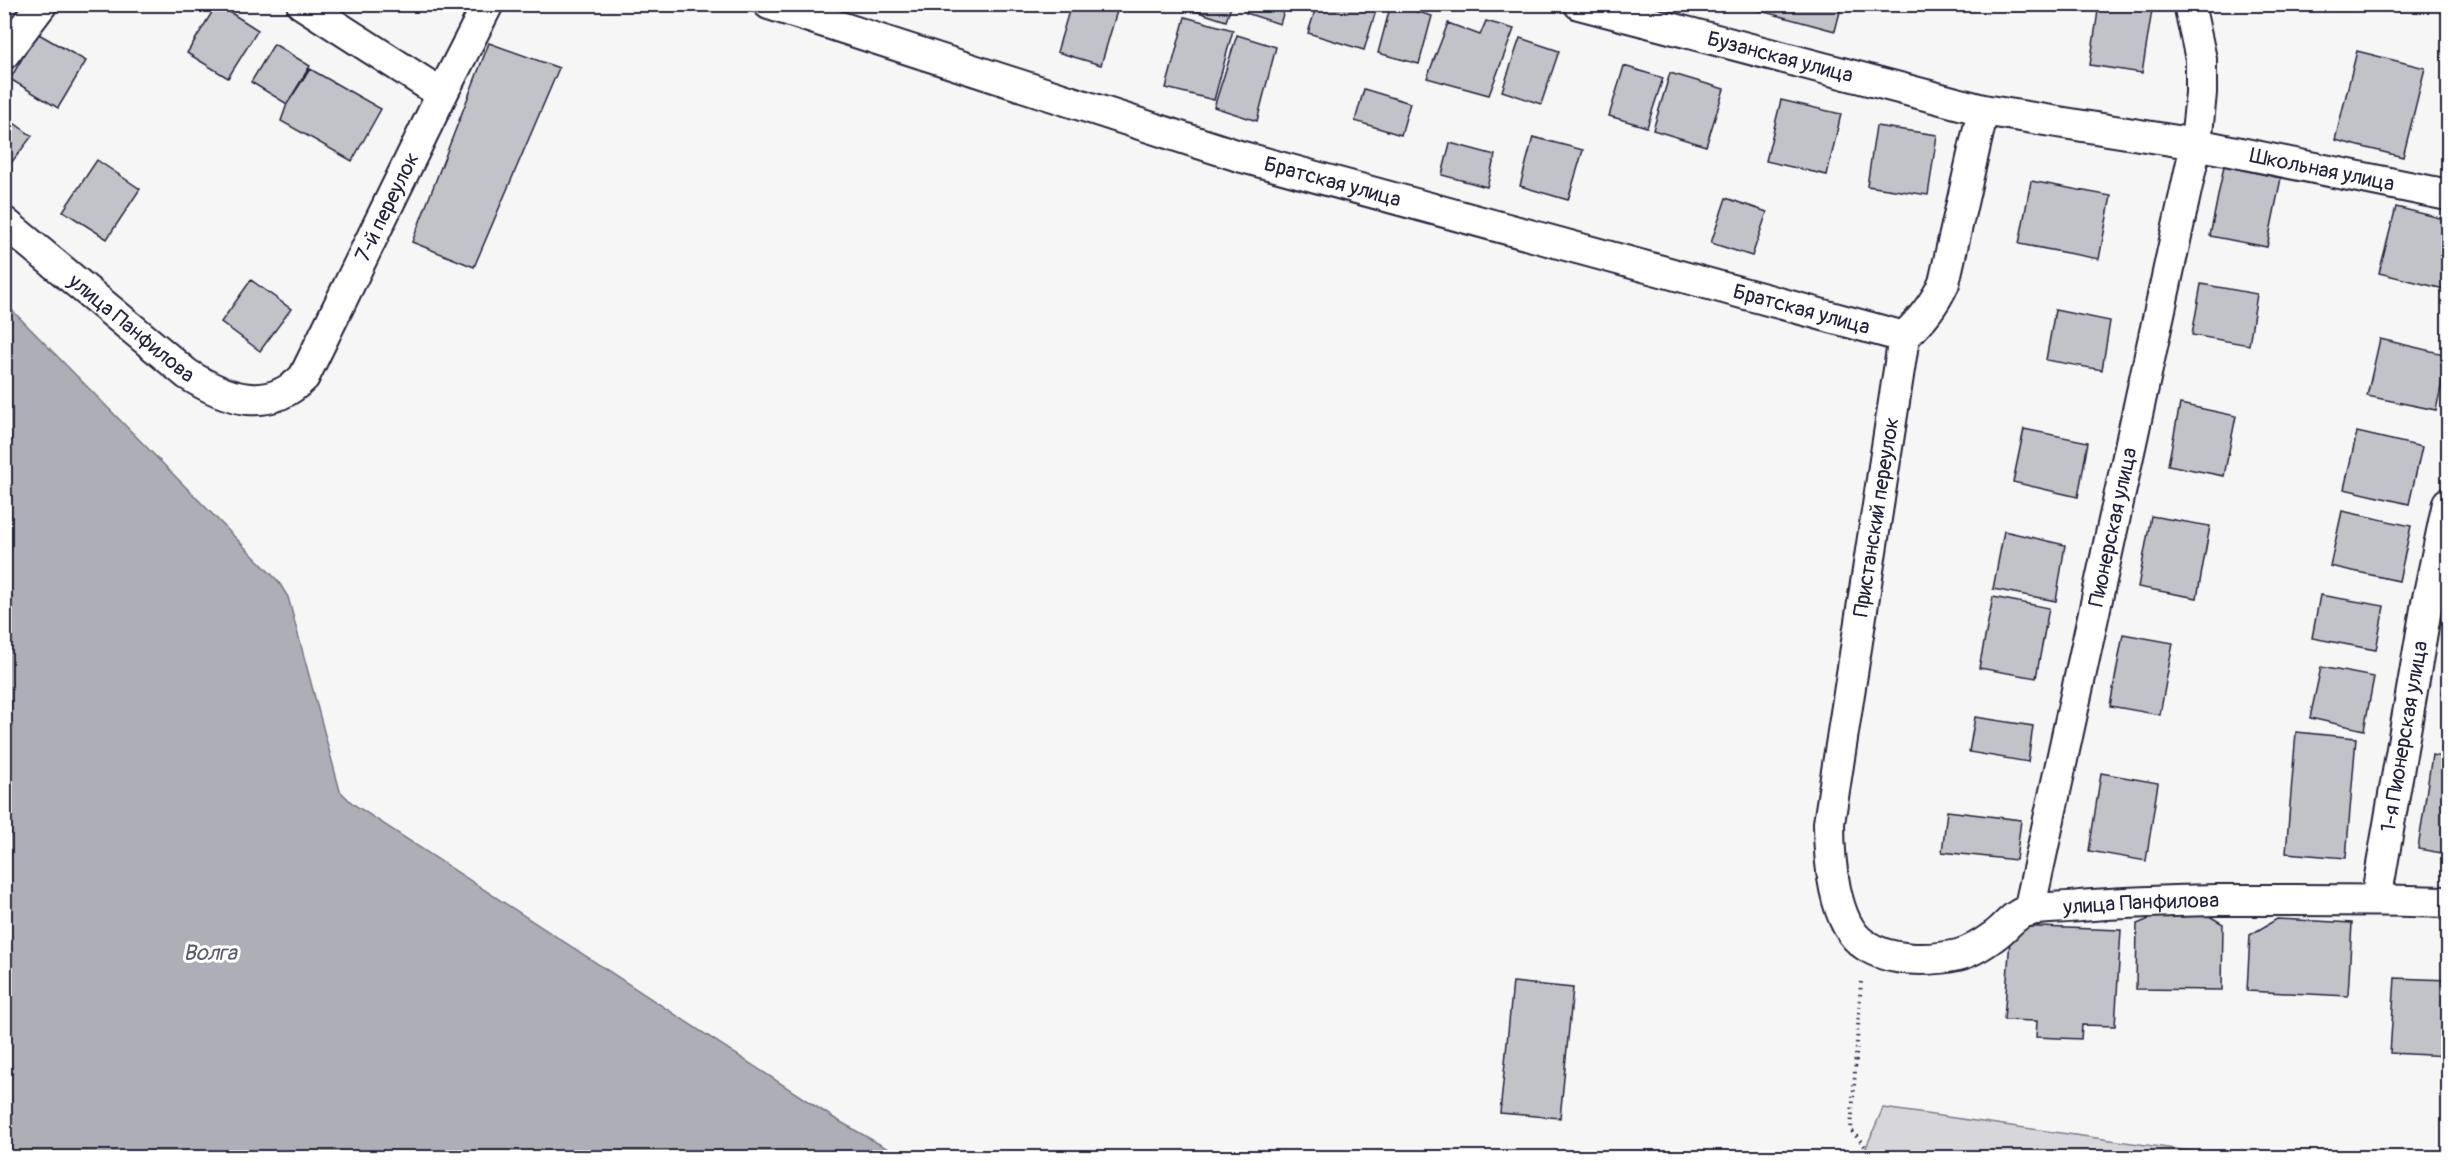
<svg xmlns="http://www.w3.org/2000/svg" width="2453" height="1162" font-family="Pangolin,sans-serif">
<rect width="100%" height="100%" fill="#f6f6f7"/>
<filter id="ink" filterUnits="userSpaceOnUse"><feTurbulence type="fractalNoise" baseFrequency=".0167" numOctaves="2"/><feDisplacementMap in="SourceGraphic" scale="12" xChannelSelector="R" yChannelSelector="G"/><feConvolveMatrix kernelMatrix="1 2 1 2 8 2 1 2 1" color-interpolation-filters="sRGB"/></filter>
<g filter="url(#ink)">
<path fill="#d7d7db" stroke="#7c7c8b" stroke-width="1.5" d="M1883 1108 2232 1157H1862Z"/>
<path fill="#aeaeb7" stroke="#767685" stroke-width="1.5" d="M4 302 278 581 288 597 340 791 353 804 832 1117 902 1157H5Z"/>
<path fill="#c2c2c9" stroke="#22223b" stroke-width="1.5" d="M217 4 258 30 228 78 187 53Z
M1071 4H1093L1117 11 1101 65 1057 52Z
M1194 4H1232L1226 21 1192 10Z
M1249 4H1286L1280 24 1246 13Z
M1317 4H1378L1364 50 1308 33Z
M1391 4 1432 16 1419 64 1378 53Z
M1759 4H1842L1835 31 1757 10Z
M2099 4H2153L2142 73 2090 65Z
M1185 17 1233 30 1214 100 1166 88Z
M1486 21 1514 29 1489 95 1427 78 1448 23 1480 35Z
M37 33 86 61 58 108 10 79Z
M1237 35 1276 47 1257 121 1214 107Z
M1520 38 1559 51 1541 104 1502 91Z
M489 43 559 68 474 267 412 242Z
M274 44 310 66 287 104 251 82Z
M2357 51 2425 68 2403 157 2335 140Z
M1624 66 1663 78 1647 127 1609 116Z
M310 69 381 109 352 161 281 121 287 104Z
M1670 73 1724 89 1706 146 1653 130Z
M1364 89 1410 103 1401 135 1355 121Z
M1781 100 1841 114 1827 175 1766 161Z
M4 116 32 136 8 167 4 164Z
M1876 126 1937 135 1928 195 1867 186Z
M1533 137 1583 150 1568 200 1520 186Z
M1450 143 1495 155 1487 187 1442 175Z
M97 160 140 189 107 239 63 211Z
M2224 166 2281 178 2267 247 2210 236Z
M2031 181 2111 196 2099 259 2019 244Z
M1726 198 1767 212 1752 256 1711 243Z
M2396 207 2448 220V290L2379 273Z
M251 280 291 309 260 351 221 322Z
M2201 284 2257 294 2249 345 2192 335Z
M2055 310 2110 321 2102 370 2046 360Z
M2380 339 2448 355 2436 410 2367 396Z
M2180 404 2236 416 2224 476 2168 465Z
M2024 429 2088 442 2078 497 2013 482Z
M2357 432 2422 447 2409 504 2344 489Z
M2342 511 2411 526 2399 581 2330 566Z
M2151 516 2210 526 2197 598 2138 587Z
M2004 531 2065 545 2056 601 1993 589Z
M2320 595 2384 606 2376 650 2312 638Z
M1993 597 2049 608 2036 678 1979 668Z
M2123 634 2173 643 2160 715 2110 706Z
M2448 662V696L2442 694Z
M2321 667 2374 677 2364 730 2310 718Z
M1975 717 2033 726 2028 762 1969 752Z
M2296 732 2356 738 2346 858 2286 853Z
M2432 755 2448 758V854L2418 849Z
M2101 773 2158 783 2146 861 2089 851Z
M1947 811 2021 820 2016 860 1942 852Z
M2173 909H2197L2223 924 2222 990 2136 989 2137 924Z
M2277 919 2352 923 2348 996 2247 991 2250 935Z
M2011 926 2121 930 2115 1026 2082 1025 2081 1039 2036 1037 2037 1021 2004 1020Z
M2395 978 2448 980V1056L2390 1053Z
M1513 982 1573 988 1560 1118 1500 1113Z"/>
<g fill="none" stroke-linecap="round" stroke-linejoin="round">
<g stroke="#22223b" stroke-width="34">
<g id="street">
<path d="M302 4 442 94"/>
<path id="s1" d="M769 4 1239 156 1904 337"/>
<path id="s2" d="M1579 4 1983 110 2196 144 2448 195"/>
<path d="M4 54 42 4"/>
<path id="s3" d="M1983 110 1944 283C1934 305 1921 320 1904 337L1829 823C1829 856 1833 925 1865 945 1890 962 1930 961 1958 955 1971 952 1983 944 1994 936 2007 927 2013 914 2030 910 2046 907 2064 908 2080 906 2126 902 2171 901 2217 900 2294 900 2371 899 2448 902"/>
<path id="s4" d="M4 222 187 374C226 399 268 414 304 377L442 94 488 4"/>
<path id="s5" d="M2376 900 2427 603 2448 503"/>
<path id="s6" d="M2029 911 2196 144 2201 93V59L2189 4"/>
</g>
</g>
<path stroke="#22223b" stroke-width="4" stroke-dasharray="1.5 4.5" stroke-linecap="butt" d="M1861 982 1851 1130 1875 1158"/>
<use href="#street" stroke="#fff" stroke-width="30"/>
</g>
</g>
<g text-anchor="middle" stroke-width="6" stroke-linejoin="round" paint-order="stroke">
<g font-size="21" fill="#22223b" stroke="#fff">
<text dy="7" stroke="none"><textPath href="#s2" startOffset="208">Бузанская улица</textPath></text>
<text dy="7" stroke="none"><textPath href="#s2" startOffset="762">Школьная улица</textPath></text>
<text dy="7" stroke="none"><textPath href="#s1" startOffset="591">Братская улица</textPath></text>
<text dy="7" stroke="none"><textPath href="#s4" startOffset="556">7-й переулок</textPath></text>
<text dy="7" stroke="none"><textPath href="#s1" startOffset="1077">Братская улица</textPath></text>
<text dy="7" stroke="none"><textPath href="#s4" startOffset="166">улица Панфилова</textPath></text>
<text transform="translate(1876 517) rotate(-81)" y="7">Пристанский переулок</text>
<text dy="7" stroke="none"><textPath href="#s6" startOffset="393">Пионерская улица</textPath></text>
<text dy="7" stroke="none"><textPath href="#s5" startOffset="166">1-я Пионерская улица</textPath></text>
<text dy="7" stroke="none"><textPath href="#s3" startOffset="1161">улица Панфилова</textPath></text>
</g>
<g font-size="22" font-style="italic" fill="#5a5a6d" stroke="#fff">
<text x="210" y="960">Волга</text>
</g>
</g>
<rect width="2453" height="1162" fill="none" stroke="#fff" stroke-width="24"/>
<rect x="12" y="12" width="2429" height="1138" fill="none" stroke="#22223b" stroke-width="2" filter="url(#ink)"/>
</svg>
